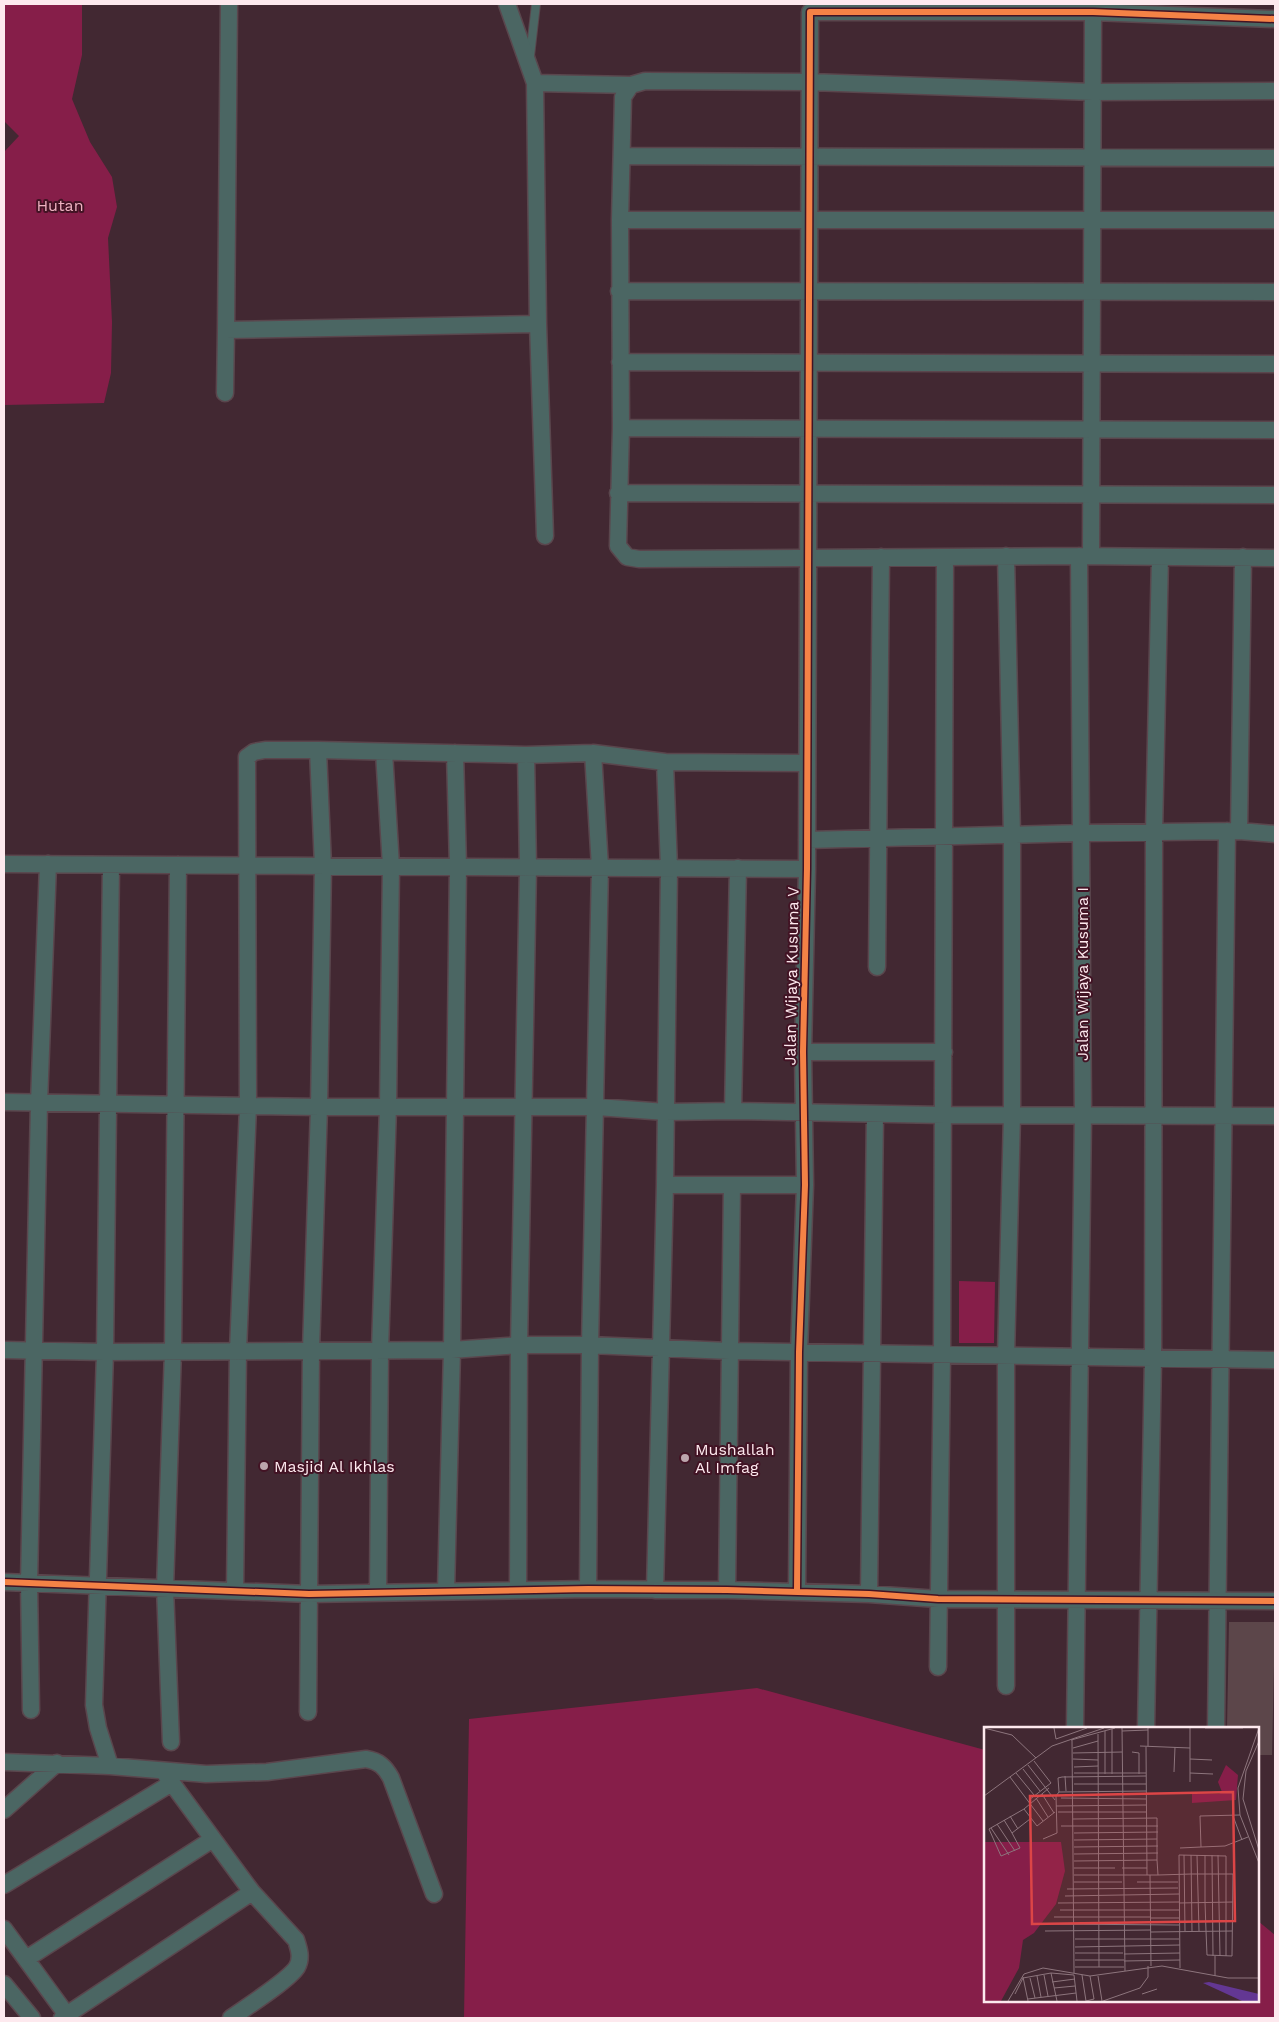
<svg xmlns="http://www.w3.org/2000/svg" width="1279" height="2022" font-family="'Work Sans',sans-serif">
<rect width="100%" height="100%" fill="#422832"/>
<path fill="#861e49" d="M4 4H82V55L72 99 90 142 112 177 117 207 108 238 112 322 111 373 104 403 4 405V152L19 136 4 121Z
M959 1281 995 1282 994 1343H959Z
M757 1688 985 1750V2001H1258V1921L1275 1935V2018H464L469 1719Z"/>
<path fill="#5c464a" d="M1229 1622H1275L1272 1755H1258V1728H1227Z"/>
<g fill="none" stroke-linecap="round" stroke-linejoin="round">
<g stroke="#5a464d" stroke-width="10">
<path id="service" d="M530 56 536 4"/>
</g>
<g stroke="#5a464d" stroke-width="19">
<path id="minor" d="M229 4 226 330 538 324 535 83 507 4
M535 83 631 85
M1275 91 1093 92 810 82 645 81 631 85 623 97 620 220 621 428 618 546 627 557 639 559 1079 556 1275 558
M622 156 1275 158
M620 220H1275
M619 291 1275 292
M538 324 545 536
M620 362 1275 364
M225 393 226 330
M621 428 1275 430
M618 493 1275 495
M1091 556 1093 12
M1239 831 1243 557
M807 840 1081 833 1239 831 1275 834
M4 864 807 869
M877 967 881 557
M803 1052H944
M4 1102 319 1107H597L666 1112 733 1111 943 1115 1275 1116
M733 1111 738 868
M665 1185H805
M4 1350 105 1352 452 1350 519 1345H590L729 1351 1275 1360
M4 1582 309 1594 588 1589 727 1590 869 1594 938 1599 1275 1601
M588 1589 590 1345 600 867 593 753
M518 1590 519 1345 528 867 526 755
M655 1590 665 1185 669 868 665 762 807 763
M727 1590 732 1185
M235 1591 238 1351 248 1106 247 757 254 752 265 750H318L526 755 593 753 665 762
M446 1591 452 1350 458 866 455 753
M797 1591 799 1352 805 1185 803 1052 807 869 810 12H1093L1275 19
M378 1592 380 1350 388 1107 391 866 384 752
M869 1594 875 1114
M938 1667 942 1355 945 558
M1006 1686V1356L1012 1115V835L1006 556
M31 1710 29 1583 39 1103 48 864
M308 1712 311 1350 319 1107 323 866 318 750
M1075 1728 1083 1116 1079 556
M1146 1728 1153 1360 1154 832 1160 557
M1216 1728 1227 831
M171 1742 165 1588 173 1350 178 865
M4 1762 110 1766 206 1774 267 1772 366 1759C379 1761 385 1767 391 1778L434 1894
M110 1766 98 1728 94 1705 105 1352 111 865
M163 1771 252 1892 296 1940C299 1949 302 1958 297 1967 289 1980 245 2008 231 2018
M4 1810 57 1763
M4 1885 172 1783
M4 1929 69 2018
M26 1959 213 1839
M4 1984 32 2018
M62 2018 252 1892"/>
</g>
<use href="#service" stroke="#4b6663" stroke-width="8"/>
<use href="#minor" stroke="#4b6663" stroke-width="16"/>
<g stroke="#421324" stroke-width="9">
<path id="cycleway" d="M4 1582 309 1594 588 1589 727 1590 869 1594 938 1599 1275 1601
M797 1591 799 1352 805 1185 803 1052 807 869 810 12H1093L1275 19"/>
</g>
<use href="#cycleway" stroke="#f48246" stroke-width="6"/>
</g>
<g fill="#bca5ac" stroke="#421324" stroke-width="2">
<circle cx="685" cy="1458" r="5"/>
<circle cx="264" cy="1466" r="5"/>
</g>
<g text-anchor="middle" stroke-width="4" stroke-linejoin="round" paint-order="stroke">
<g font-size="16" fill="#f0b2c2" stroke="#421324">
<text x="60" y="211">Hutan</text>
</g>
<g font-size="16" fill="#fde9ee" stroke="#421324">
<text transform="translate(1082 974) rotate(-90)" y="6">Jalan Wijaya Kusuma I</text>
<text transform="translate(791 976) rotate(-89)" y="6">Jalan Wijaya Kusuma V</text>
</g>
<g font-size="16" fill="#fde9ee" stroke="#421324" text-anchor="start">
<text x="695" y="1455">Mushallah<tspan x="695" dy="18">Al Imfag</tspan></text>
<text x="274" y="1472">Masjid Al Ikhlas</text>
</g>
</g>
<g transform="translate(984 1727)">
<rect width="275" height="275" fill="#422832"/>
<path d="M242 38 254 48 252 73 208 76V66L235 67 238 65 234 55ZM0 115H77L81 144 72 177 50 206 39 213 35 241 17 274H0Z" fill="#861e49"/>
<path d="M225 255 275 267V274H258L219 256Z" fill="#633793"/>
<path fill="none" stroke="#8d757d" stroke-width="1" d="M0 1 28 8 52 31M70 1 72 12 103 1M138 1 141 244M221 1H259M275 1 254 61 256 88 275 136M128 2V47M121 4V47M138 4 164 3M114 7 115 240M87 13 131 1M88 13 90 246M275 14 262 44 259 72 275 123M156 19 206 21M164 19V1M162 20 163 148M89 21 114 14M148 25 155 26V47M89 26 138 25M89 32 114 33M206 32 228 33M44 38 71 73M90 40 114 39M39 42 56 64M190 45 191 20M32 46 50 68M90 46H162M206 46 229 47M81 49 82 64M26 50 59 94M206 55V1M90 57H162M65 61 40 82 53 99 71 85M75 65 74 51 78 50 162 49M58 67 70 86M0 69 68 19 120 1M52 71 64 90M77 71 162 72M45 73 67 56 50 34M72 79 162 78M40 82 5 102 17 129 36 121 28 106 46 92M74 85H162M256 88 216 89 217 120 241 119 264 110M26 89 34 102M249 89 258 113M89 92 173 91V133M20 93 28 106M13 97 31 124M77 99H174M7 101 25 128M90 106 174 105M59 112 73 106 72 69 75 65 162 64M90 113 173 112M90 120 174 119M196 121 217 120M90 127 174 126M200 128 201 204M207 128 208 204M213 128 215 204M228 128 229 229M234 128 236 229M90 134 173 133 174 148M90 141H131M138 141H163M90 148H174L207 147H249L248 229 223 228 222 204 221 175V128M166 148 167 239M90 155H138M153 155H194M83 162 194 161M81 169 195 167M74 176 195 175M195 176 249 175M76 183H195M70 190H167M167 191H195M65 197 195 198M61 204 167 203M167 205 248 204M91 212H195M91 220 196 218M91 226H139M140 227 196 226M231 229V249M91 233H140M140 234 196 233M91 240H140M196 241 195 128 242 129V229M67 246 73 274M60 248 64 269M98 248 102 274M53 249 57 270M114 249 118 274M39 250 44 274M39 251 67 246 90 248 93 274M46 251 51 271M68 255 91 252M70 261 91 259M31 267 39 251M158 267 173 262M44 272 92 266M24 274 40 247 59 241 106 249 178 239 244 251H275M102 274 110 272 106 249M119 274 156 261 164 250V239"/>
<path fill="#dc4546" fill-opacity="0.15" stroke="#dc4546" stroke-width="2.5" d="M249 65 251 194 48 197 46 69Z"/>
<rect width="275" height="275" fill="none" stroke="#fde9ee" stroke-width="2.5"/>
</g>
<rect width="1279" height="2022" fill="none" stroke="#fde9ee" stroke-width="10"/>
</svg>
